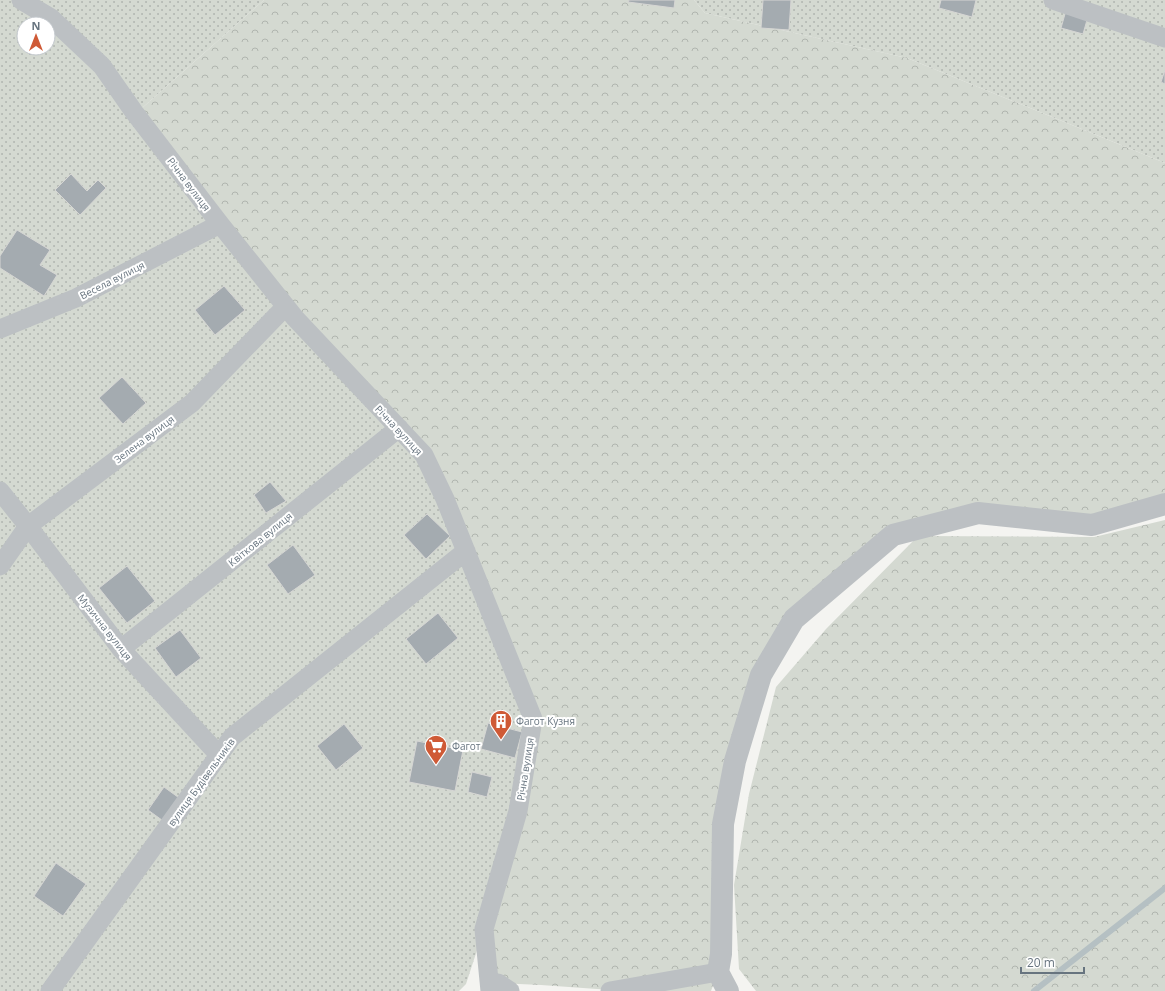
<svg xmlns="http://www.w3.org/2000/svg" width="1165" height="991" font-family="'Open Sans',sans-serif">
<defs>
<pattern id="grass-dots" width="8" height="8" patternUnits="userSpaceOnUse"><rect width="8" height="8" fill="#d4d9d1"/><path d="M2 2h.1M6 6h.1" fill="none" stroke="#b0b5af" stroke-width="1.8" stroke-linecap="round"/></pattern>
<pattern id="forest-crowns" width="20" height="18" patternUnits="userSpaceOnUse"><rect width="20" height="18" fill="#d4d9d1"/><path d="M2 6a3 3 0 1 1 6 0M12 15a3 3 0 1 1 6 0" fill="none" stroke="#b0b5af"/></pattern>
</defs>
<rect width="100%" height="100%" fill="#f4f4f1"/>
<path fill="url(#grass-dots)" fill-rule="evenodd" d="M0 0H264L141 109 424 455 533 719 484 929 466 984 459 991H0ZM24 24H48V48H24Z
M694 0H1165V163L907 58 705 13Z"/>
<path fill="url(#forest-crowns)" d="M264 0H694L705 13 907 58 1165 163V504L1092 525 978 513 893 535 794 619 735 761 718 972 711 991H610L611 990 541 985 498 983 484 929 533 719 424 455 295 318 141 109Z
M1165 520V991H756L739 969 734 885 749 794 776 687 826 629 918 536 1094 537Z"/>
<g fill="none" stroke-linecap="round" stroke-linejoin="round">
<path stroke="#b5c0c3" stroke-width="6" d="M1034 991 1165 888"/>
</g>
<path fill="#a4abb0" stroke="#d6d6d4" d="M629 0H675L674 8 628 2Z
M763 0H791L789 30 761 28Z
M941 0H976L972 17 939 8Z
M1067 7 1089 13 1083 34 1061 28Z
M1165 70V84L1161 82Z
M71 174 87 191 98 180 106 188 80 215 55 190Z
M17 230 50 250 40 265 57 275 44 296 0 268V256Z
M224 286 245 310 215 335 195 310Z
M122 377 146 403 123 424 99 398Z
M270 482 286 501 266 513 254 495Z
M427 514 450 536 426 559 404 535Z
M293 545 315 575 288 594 267 565Z
M127 566 155 601 127 623 99 588Z
M438 613 458 638 426 664 406 639Z
M180 630 201 658 176 677 155 648Z
M488 723 522 732 515 758 481 749Z
M344 724 363 748 336 770 317 746Z
M417 741 463 750 455 791 409 782Z
M472 772 492 777 487 797 468 792Z
M164 787 182 800 166 823 148 810Z
M56 863 86 884 63 916 34 896Z"/>
<g fill="none" stroke-linecap="round" stroke-linejoin="round">
<path stroke="#bcc0c3" stroke-width="19" d="M21 0 51 18 102 66 134 112 220 224 295 318 424 455 445 499 533 719 518 811 484 929 490 991
M1053 0 1165 38
M0 329 76 298 220 224
M0 491 28 526 121 649 219 755
M0 566 28 526 192 403 285 307
M121 649 399 428
M50 991 232 737 466 551
M492 991 498 983 510 991
M610 991 718 972"/>
<path stroke="#bcc0c3" stroke-width="22" d="M728 991 718 972 721 954 723 824 735 761 761 675 794 619 893 535 978 513 1092 525 1165 504"/>
</g>
<defs>
<g id="building-pin" transform="scale(1.15)"><path d="M0 17L-7.5 6A9.5 9.5 0 1 1 7.5 6Z" fill="#cf5a36" stroke="#fff"/><path d="M-4-6H4V6H1V3H-1V6H-4ZM-2.5-4.3h1.7v1.8h-1.7ZM.8-4.3h1.7v1.8H.8ZM-2.5-1h1.7V.8h-1.7ZM.8-1h1.7V.8H.8Z" fill="#fff"/></g>
<g id="supermarket-pin" transform="scale(1.15)"><path d="M0 17L-7.5 6A9.5 9.5 0 1 1 7.5 6Z" fill="#cf5a36" stroke="#fff"/><path d="M-6-5.5h2.5l.6 2H6L4.5 2H-2.5L-4.4-4H-6ZM-1.5 3.2a1.3 1.3 0 1 0 .1 0ZM3 3.2a1.3 1.3 0 1 0 .1 0Z" fill="#fff"/></g>
</defs>
<g fill-rule="evenodd">
<use href="#building-pin" x="501" y="721"/>
<use href="#supermarket-pin" x="436" y="746"/>
</g>
<g text-anchor="middle" stroke-width="4" stroke-linejoin="round" paint-order="stroke">
<g font-size="10" fill="#67747f" stroke="#fff">
<text transform="translate(189 184) rotate(53)" y="4">Річна вулиця</text>
<text transform="translate(112 280) rotate(-27)" y="4">Весела вулиця</text>
<text transform="translate(399 430) rotate(47)" y="4">Річна вулиця</text>
<text transform="translate(144 439) rotate(-37)" y="4">Зелена вулиця</text>
<text transform="translate(260 539) rotate(-39)" y="4">Квіткова вулиця</text>
<text transform="translate(105 627) rotate(52)" y="4">Музична вулиця</text>
<text transform="translate(525 769) rotate(-81)" y="4">Річна вулиця</text>
<text transform="translate(201 782) rotate(-54)" y="4">вулиця Будівельників</text>
</g>
<g font-size="10" fill="#67747f" stroke="#fff" text-anchor="start">
<text x="516" y="725">Фагот Кузня</text>
<text x="452" y="750">Фагот</text>
</g>
</g>
<g transform="translate(36 36)"><circle r="19" fill="#ffffff" stroke="#c2c7cc"/>
<path d="M0-3L7 15L0 10L-7 15Z" fill="#cf5a36"/>
<text y="-6" font-size="11" font-weight="bold" text-anchor="middle" fill="#67747f">N</text>
</g>
<path d="M1021 967v6h63v-6" fill="none" stroke="#67747f" stroke-width="2"/>
<text x="1027" y="967" font-size="12" fill="#67747f" stroke="#ffffff" stroke-width="3" paint-order="stroke">20 m</text>
</svg>
